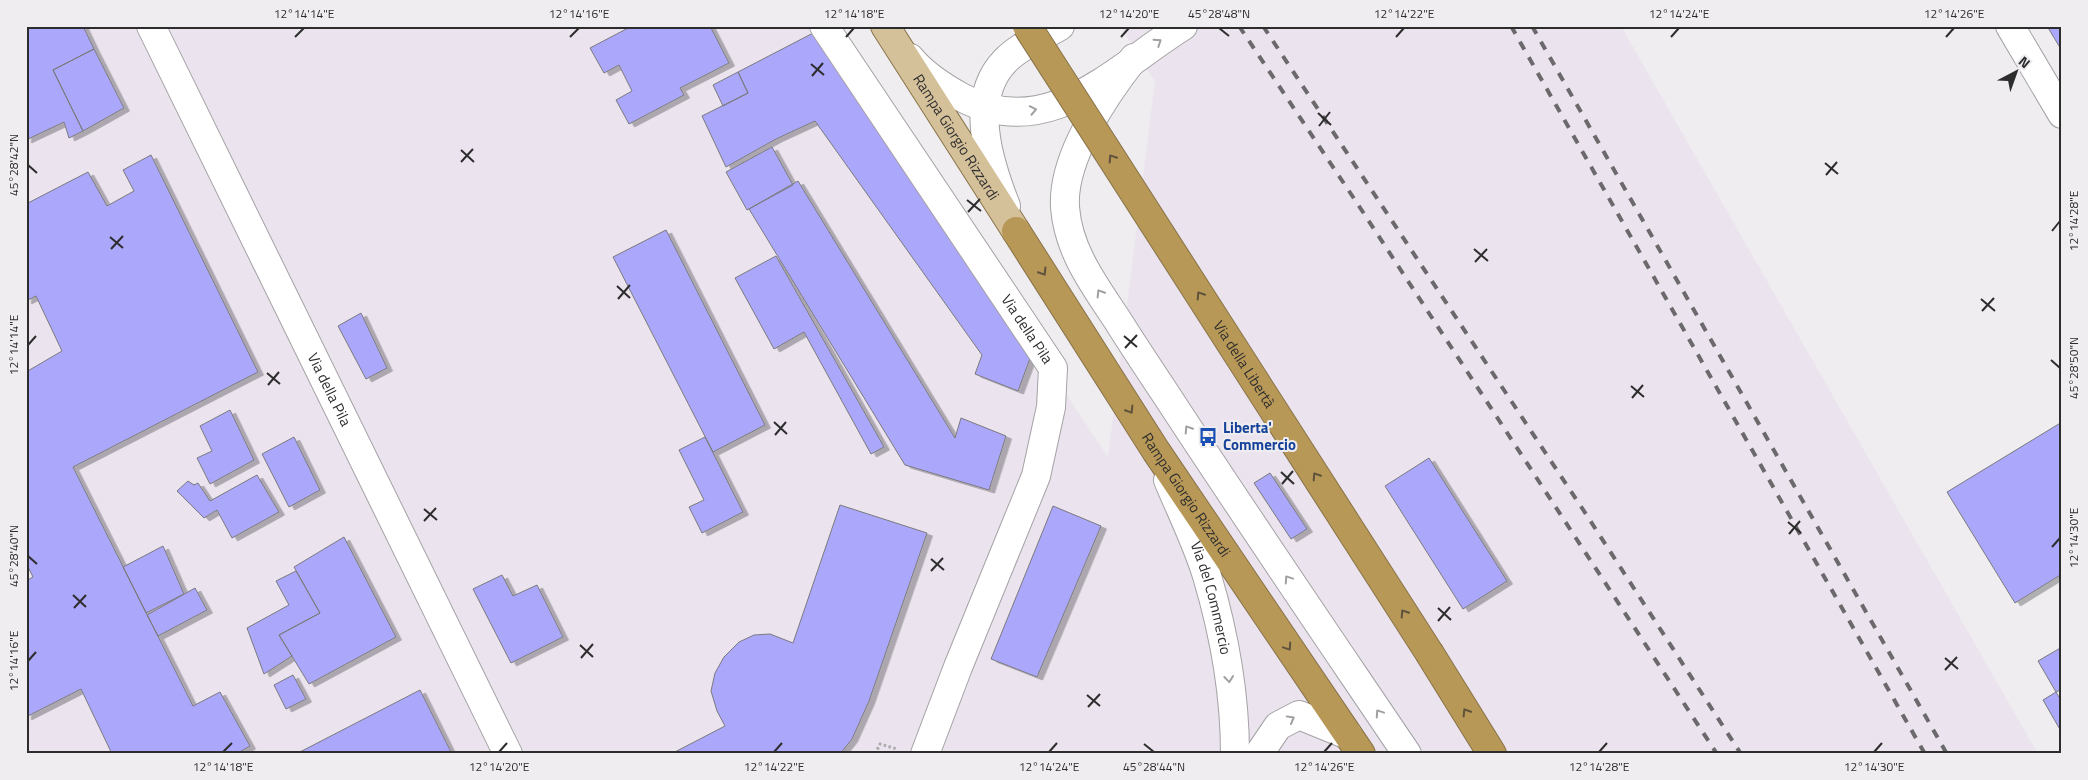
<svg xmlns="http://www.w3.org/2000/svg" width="2088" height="780" font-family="'Titillium Web',sans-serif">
<defs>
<filter id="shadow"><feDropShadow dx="5.5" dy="3" stdDeviation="0" flood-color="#0004"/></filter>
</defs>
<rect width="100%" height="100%" fill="#efedf0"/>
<path fill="#ebe3ed" d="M26 26H820L1108 457 1155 82 1120 26H1621L2038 754H26Z"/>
<path fill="#aba7fb" stroke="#7a7a7d" filter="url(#shadow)" d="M26 26H83L94 49 53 70 83 131 69 138 64 122 26 140Z
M632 26H710L729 63 680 88 684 95 629 124 616 100 632 91 619 65 604 73 590 48Z
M2047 26H2062V51Z
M817 31 1032 353 1018 391 975 374 982 355 815 121 776 139 726 167 702 116 748 93 738 72Z
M94 49 124 108 83 131 53 70Z
M738 72 748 93 723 106 713 85Z
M772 147 793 185 747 210 726 172Z
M151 155 258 372 73 467 193 706 220 692 250 746 236 754H112L81 689 26 717V581L33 577 26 563V372L62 351 36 296 26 301V204L88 172 107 206 134 191 123 170Z
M798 181 955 438 961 418 1006 436 989 490 905 465 749 209Z
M666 230 765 425 713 452 613 257Z
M776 256 884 447 871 454 804 332 774 349 735 278Z
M361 313 387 368 366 379 338 326Z
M230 410 254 460 210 484 197 458 212 451 200 426Z
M2062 422V574L2015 603 1947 492Z
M294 437 320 490 289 507 262 454Z
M705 437 743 512 702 533 689 507 704 500 679 450Z
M1429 458 1507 581 1463 609 1385 486Z
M1270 473 1307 529 1291 539 1254 483Z
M257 475 279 512 232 538 217 510 204 518 177 491 188 481 194 485 198 483 210 501Z
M840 505 927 533 869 701 852 739 840 754H671L725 726 717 711 711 691 715 673 724 657 739 642 754 635 770 634 793 643Z
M1053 506 1101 526 1037 677 991 659Z
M344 537 396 637 309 684 279 635 320 613 294 567Z
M163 546 184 594 146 613 123 567Z
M296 571 320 613 279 635 292 656 264 674 247 628 289 605 276 581Z
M502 575 513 596 537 585 563 637 511 663 473 589Z
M195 588 207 610 158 636 147 615Z
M2062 647V689L2056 692 2038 661Z
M293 675 306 699 286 709 274 685Z
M420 690 452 754H296Z
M2056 692 2062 702V733L2043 700Z"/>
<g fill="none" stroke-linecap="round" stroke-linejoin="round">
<g stroke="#a4a2a5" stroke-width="30">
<g id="street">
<path id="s1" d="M151 26 508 754"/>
<path id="s2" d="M824 26 1053 368 1051 407 1036 476 958 667 925 754"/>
<path d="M2010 26 2062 114"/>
</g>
</g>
<g stroke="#a4a2a5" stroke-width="30">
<g id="secondary">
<path d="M910 58C923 74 943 87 961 97 1048 144 1114 69 1183 26"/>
<path d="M1134 58C1105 95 1062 158 1065 207 1068 251 1095 286 1118 321 1133 345 1149 369 1165 393 1244 514 1326 634 1407 754"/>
<path d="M1006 206C989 163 968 99 1005 61 1019 46 1042 37 1060 26"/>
<path id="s3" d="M1168 480C1181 511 1197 543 1207 576 1224 633 1235 694 1235 754"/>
<path d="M1259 754 1278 726 1299 715 1348 735"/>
</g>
</g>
<g stroke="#887349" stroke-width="30">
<g id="primary">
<path id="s4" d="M885 26 1016 231"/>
</g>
</g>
<g stroke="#887349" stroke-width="30">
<g id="highway">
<path id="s5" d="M1016 231 1156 451 1361 754"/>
<path d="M1430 654 1492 754"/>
</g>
</g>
<path stroke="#aba9ab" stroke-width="3" stroke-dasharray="2.5 2.5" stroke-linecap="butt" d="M875 754 880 744 897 749"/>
<use href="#street" stroke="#fff" stroke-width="28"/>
<use href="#secondary" stroke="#fff" stroke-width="28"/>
<use href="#primary" stroke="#d4c19a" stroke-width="28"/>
<use href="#highway" stroke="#b89857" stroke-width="28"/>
<path stroke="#6b696b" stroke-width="4" stroke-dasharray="9 9" stroke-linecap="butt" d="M1239 26 1357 203 1717 754
M1263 26 1582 508 1741 754
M1511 26 1925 754
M1532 26 1947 754"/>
<g stroke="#887349" stroke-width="30" stroke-linecap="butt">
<g id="highway-bridge">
<path id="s6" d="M1027 26 1430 654"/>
</g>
</g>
<use href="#highway-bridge" stroke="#b89857" stroke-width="28"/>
</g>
<defs><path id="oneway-chevron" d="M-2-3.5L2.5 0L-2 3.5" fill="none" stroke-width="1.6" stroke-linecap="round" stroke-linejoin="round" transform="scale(1.25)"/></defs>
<g stroke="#a1a0a1">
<use href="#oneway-chevron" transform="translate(1158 42) rotate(-34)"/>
<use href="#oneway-chevron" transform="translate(1033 110) rotate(-11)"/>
<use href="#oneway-chevron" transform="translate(1100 293) rotate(-122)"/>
<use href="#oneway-chevron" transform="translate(1188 429) rotate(-123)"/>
<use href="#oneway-chevron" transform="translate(1288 579) rotate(-124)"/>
<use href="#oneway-chevron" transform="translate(1229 679) rotate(83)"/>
<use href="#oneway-chevron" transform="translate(1379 713) rotate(-124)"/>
<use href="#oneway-chevron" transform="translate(1291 719) rotate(-29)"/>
</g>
<g stroke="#5e523c">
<use href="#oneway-chevron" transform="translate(1112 158) rotate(-123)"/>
<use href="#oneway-chevron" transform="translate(1043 272) rotate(58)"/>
<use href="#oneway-chevron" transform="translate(1200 295) rotate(-123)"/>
<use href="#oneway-chevron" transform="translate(1130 410) rotate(58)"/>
<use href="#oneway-chevron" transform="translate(1316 476) rotate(-123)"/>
<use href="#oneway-chevron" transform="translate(1404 613) rotate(-123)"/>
<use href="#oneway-chevron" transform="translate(1288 647) rotate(56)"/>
<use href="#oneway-chevron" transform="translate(1466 712) rotate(-122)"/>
</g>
<path fill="none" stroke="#2e2d2e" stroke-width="2" d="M1219 28 1229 36M295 37 304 28M570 37 579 28M846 37 854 28M1121 37 1129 28M1396 37 1404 28M1671 37 1679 28M1946 37 1954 28M811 64 824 75M812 76 823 63M1318 113 1331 125M1319 126 1330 112M461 150 474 162M461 162 473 149M1825 163 1838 174M28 165 37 173M1826 175 1837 162M967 200 981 211M968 212 980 199M2052 231 2060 221M110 237 123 248M111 249 123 236M1474 249 1488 261M1475 262 1487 249M617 286 630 298M618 299 630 285M1981 299 1995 311M1982 311 1994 298M1124 336 1137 347M28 345 36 336M1125 348 1137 335M2051 360 2060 368M267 373 280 384M268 385 279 372M1631 386 1644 397M1632 398 1643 385M774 422 787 434M775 435 786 422M1281 472 1294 484M1282 484 1293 471M424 509 437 520M424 521 436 508M1788 522 1801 533M1789 534 1800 521M2052 547 2060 538M28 556 37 564M931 559 944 570M931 571 943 558M73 595 86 607M74 608 86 595M1438 608 1451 620M1438 621 1450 607M580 645 593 657M581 658 593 644M1945 658 1958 669M28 661 36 652M1945 670 1957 657M1087 695 1100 706M1088 707 1100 694M1144 744 1154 752M223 752 232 743M499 752 507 743M774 752 782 743M1049 752 1057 743M1324 752 1332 743M1599 752 1607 743M1874 752 1882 743"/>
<defs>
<g id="bus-bare" transform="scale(1.5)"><path d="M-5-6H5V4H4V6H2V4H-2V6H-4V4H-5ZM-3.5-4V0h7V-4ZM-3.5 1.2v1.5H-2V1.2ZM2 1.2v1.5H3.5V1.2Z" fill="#1a4fb4" stroke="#efedf0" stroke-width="2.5" paint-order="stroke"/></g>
</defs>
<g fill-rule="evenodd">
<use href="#bus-bare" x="1208" y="437"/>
</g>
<g text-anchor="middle" stroke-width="4" stroke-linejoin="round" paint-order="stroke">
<g font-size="15" fill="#2e2d2e" stroke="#efedf0">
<text dy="5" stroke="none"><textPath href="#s4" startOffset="132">Rampa Giorgio Rizzardi</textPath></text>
<text dy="5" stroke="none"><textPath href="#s2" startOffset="365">Via della Pila</textPath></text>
<text dy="5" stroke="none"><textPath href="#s6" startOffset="402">Via della Libertà</textPath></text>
<text dy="5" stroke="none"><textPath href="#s1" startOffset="405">Via della Pila</textPath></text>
<text dy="5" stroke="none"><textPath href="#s5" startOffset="314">Rampa Giorgio Rizzardi</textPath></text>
<text dy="5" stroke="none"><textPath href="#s3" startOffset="126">Via del Commercio</textPath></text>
</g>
<g font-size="15" font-weight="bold" fill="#164399" stroke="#efedf0" text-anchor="start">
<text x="1223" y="433">Liberta'<tspan x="1223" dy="17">Commercio</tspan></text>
</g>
</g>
<rect width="2088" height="780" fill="none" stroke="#efedf0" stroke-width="55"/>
<g transform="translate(2016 72) rotate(41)" stroke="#efedf0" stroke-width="4" paint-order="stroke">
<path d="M0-4L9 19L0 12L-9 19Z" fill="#2e2d2e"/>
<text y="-8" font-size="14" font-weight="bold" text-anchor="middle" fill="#2e2d2e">N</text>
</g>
<rect x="28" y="28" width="2032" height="724" fill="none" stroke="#2e2d2e" stroke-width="2"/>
<g font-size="12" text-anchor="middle" fill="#2e2d2e">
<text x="304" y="18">12°14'14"E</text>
<text x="579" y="18">12°14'16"E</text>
<text x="854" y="18">12°14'18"E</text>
<text x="1129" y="18">12°14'20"E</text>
<text x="1219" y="18">45°28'48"N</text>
<text x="1404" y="18">12°14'22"E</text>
<text x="1679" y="18">12°14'24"E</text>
<text x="1954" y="18">12°14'26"E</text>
<text transform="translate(14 165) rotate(-90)" y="4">45°28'42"N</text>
<text transform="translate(2074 221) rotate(-90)" y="4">12°14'28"E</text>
<text transform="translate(14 345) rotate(-90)" y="4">12°14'14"E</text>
<text transform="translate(2074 368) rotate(-90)" y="4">45°28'50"N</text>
<text transform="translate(2074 538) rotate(-90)" y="4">12°14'30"E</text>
<text transform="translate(14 556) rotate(-90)" y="4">45°28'40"N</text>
<text transform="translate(14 661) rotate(-90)" y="4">12°14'16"E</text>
<text x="223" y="771">12°14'18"E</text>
<text x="499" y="771">12°14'20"E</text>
<text x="774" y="771">12°14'22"E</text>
<text x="1049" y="771">12°14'24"E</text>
<text x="1154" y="771">45°28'44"N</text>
<text x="1324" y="771">12°14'26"E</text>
<text x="1599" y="771">12°14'28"E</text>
<text x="1874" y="771">12°14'30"E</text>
</g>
</svg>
